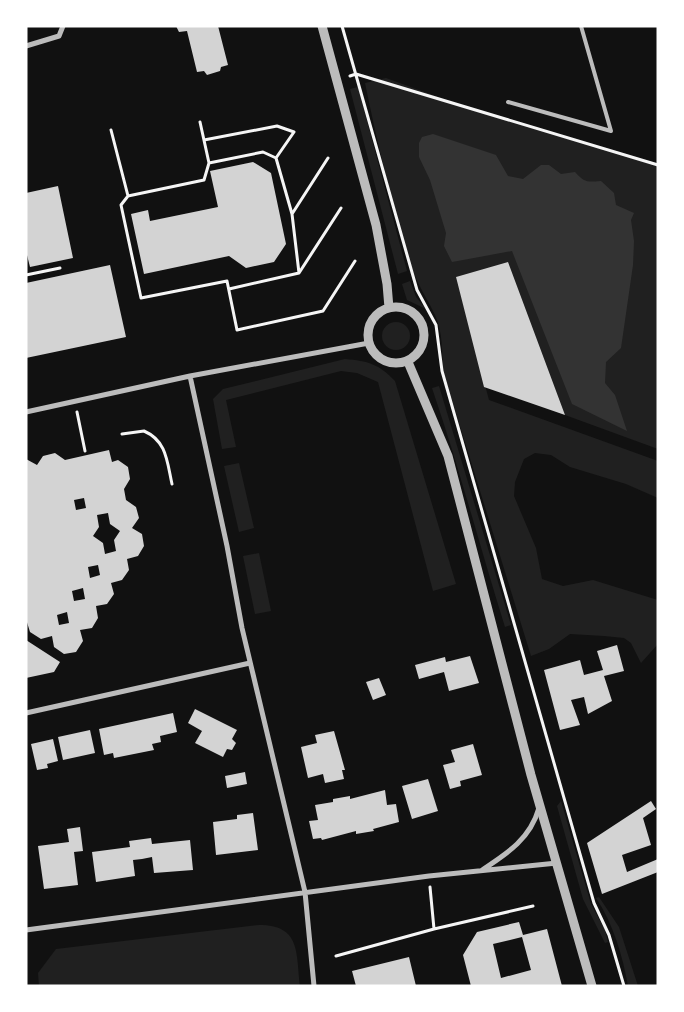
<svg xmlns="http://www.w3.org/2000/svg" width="684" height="1012" font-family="Lato,sans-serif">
<rect width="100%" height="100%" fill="#111"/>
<path fill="#202020" d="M386 78 474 110 658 165V449L565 415 508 262 456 277 489 400 658 461V498L626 484 570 467 551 455 535 453 524 459 515 482 514 496 536 548 542 579 563 586 593 580 658 600V644L641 663 631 643 624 638 604 636 570 634 549 649 531 656 443 371C442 353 443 332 435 315 428 300 419 287 413 271 393 210 378 146 365 83Z
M358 87 407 271 398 274 350 89Z
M410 281 416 297 426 309 407 300 402 284Z
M382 336a14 14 0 1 1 28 0a14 14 0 1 1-28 0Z
M345 359C368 361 379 364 395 381L456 584 433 591 378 382 357 373 341 371 226 400 236 447 222 449 213 399 223 389Z
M439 386 511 625 505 627C480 547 459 467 432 388Z
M239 463 254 528 239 532 224 466Z
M259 553 271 611 255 614 243 556Z
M561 801 591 904 605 930 608 942 605 943 583 899 557 806Z
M599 897 619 927 638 986H628C623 957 613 923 596 898Z
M259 925C301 925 296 953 300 986H39L38 973 56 949Z"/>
<path fill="#333" d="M433 134 496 155 508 176 523 179 541 165H549L561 174 575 172C585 183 587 182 601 181L614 193 616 205 634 213 631 220 634 241 633 265 621 348 606 362 605 383 615 395 627 431 572 404 512 251 452 262 444 246 446 233 430 180 419 157V143L422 137Z"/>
<path fill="#d3d3d3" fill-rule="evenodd" d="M176 26H218L228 65 221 67 220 71 207 75 204 71 197 72 187 31 179 32Z
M253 162 271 173 286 244 274 262 246 268 229 256 144 274 131 214 148 210 150 221 218 207 210 171Z
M58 186 73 258 30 267 26 251V193Z
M508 262 565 415 484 387 456 277Z
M110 265 126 337 26 358V283Z
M109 450 112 462 118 460 128 467 130 479 124 489 126 500 136 507 139 518 132 528 142 534 144 546 138 556 127 559 129 570 122 580 111 583 114 594 107 604 96 606 98 618 92 628 80 630 83 641 76 652 64 654 54 647 52 636 41 639 30 632 26 619V459L37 465 43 456 55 453 65 460ZM84 498 86 508 76 510 74 500ZM108 513 110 524 120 531 114 540 116 551 105 554 103 543 93 536 99 527 97 515ZM98 565 100 575 90 578 88 567ZM83 588 85 599 74 601 72 591ZM67 612 69 623 59 625 57 615Z
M26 640 60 662 54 672 26 678Z
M617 645 624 671 604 676 612 701 588 714 584 697 571 700 580 725 560 730 544 670 580 660 584 675 603 670 597 651Z
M470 656 479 683 449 691 444 672 419 679 415 665 445 657 446 662Z
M379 678 386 695 373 700 366 682Z
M195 709 237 730 232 739 236 743 232 750 227 749 223 757 195 743 202 731 188 723Z
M173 713 177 732 160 736 161 742 152 744 154 750 114 758 113 753 104 755 99 729Z
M90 730 95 753 63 760 58 737Z
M334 731 345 770H342L344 779 325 783 323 774 308 778 301 747 317 743 315 735Z
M53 739 58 761 47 764 48 768 37 770 31 744Z
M473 744 482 775 460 781 461 786 450 789 443 765 455 762 451 750Z
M245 772 247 784 227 788 225 776Z
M428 779 438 811 412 819 402 786Z
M385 790 387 805 396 804 399 822 373 829 374 831 356 834V831L322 840 321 838 313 839 309 821 318 820 315 805 333 802V799L350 796V799Z
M651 801 656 809 643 818 651 845 622 855 627 872 658 859V872L602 894 587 843Z
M253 813 258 850 216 855 213 822 237 819V815Z
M80 827 83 851 74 852 78 885 44 889 38 846 69 842 67 829Z
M151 838 152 844 190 840 193 870 154 873 152 857 142 859 133 860 135 876 96 882 92 852 130 847 129 841Z
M519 922 523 935 547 929 562 986H471L463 955 477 932ZM522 937 531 970 501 978 493 944Z
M409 957 416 986H356L352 971Z"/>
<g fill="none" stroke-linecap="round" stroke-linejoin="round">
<path stroke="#f5f5f5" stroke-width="3" d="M342 26 417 290 436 325 442 371 594 903 609 935 624 986
M350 76 356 74 658 165
M111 130 128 196 204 180 209 163 200 122
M204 140 277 126 294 132 276 158 263 152 209 163
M276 158 292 214 328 158
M128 196 121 205 141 298 227 281 237 330 323 311 355 261
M292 214 299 273
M26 275 60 268
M229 289 299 273 341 208
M77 412 85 451
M122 434 144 431C167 441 167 462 172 484
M434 929 533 906
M336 956 434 929 430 887"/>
<path stroke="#bcbcbc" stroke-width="4" d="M508 102 611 131 581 26"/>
<path stroke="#bcbcbc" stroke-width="5" d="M26 46 59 36 63 26
M190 376 227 546 242 628 305 892 314 986
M26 412 190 376 369 343
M26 713 250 663
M482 870C508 853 530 839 539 808
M26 930 429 876 557 863"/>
<path stroke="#bcbcbc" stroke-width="9" d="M322 26 376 225 387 284 389 308
M368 335a28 28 0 1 1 56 0a28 28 0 1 1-56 0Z
M408 362 448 456 531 775 592 986"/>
</g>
<rect width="684" height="1012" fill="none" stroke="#ffffff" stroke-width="55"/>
</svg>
